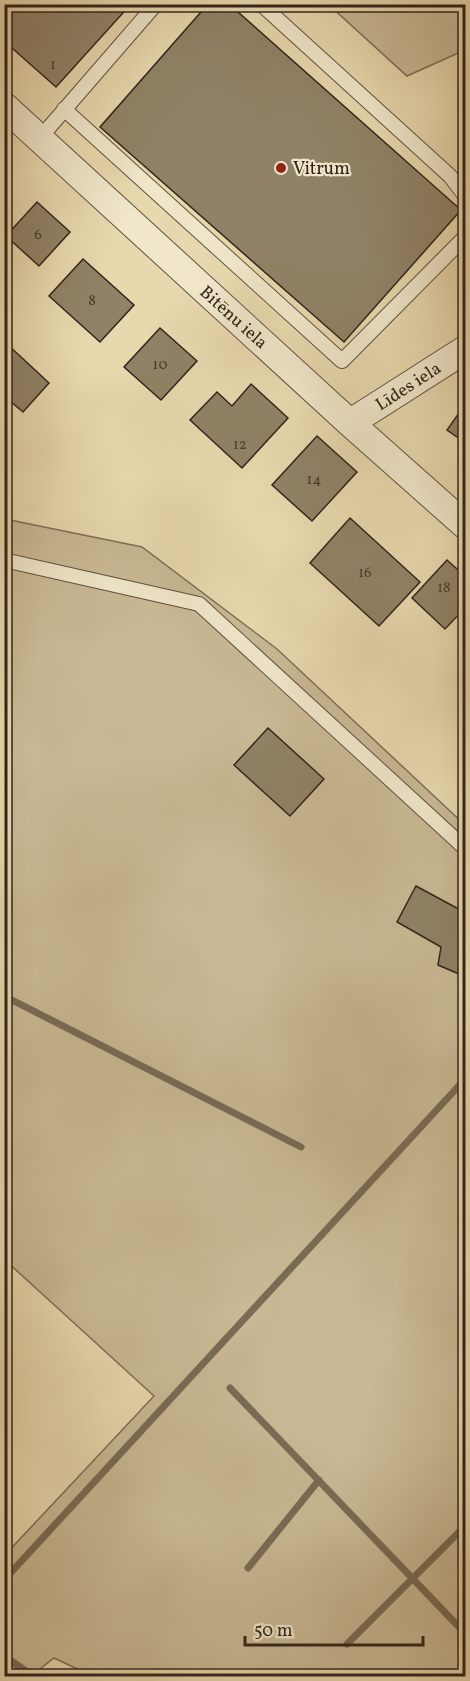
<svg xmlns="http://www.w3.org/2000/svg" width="470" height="1681" font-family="Vollkorn,serif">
<rect width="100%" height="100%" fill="#e8d8ae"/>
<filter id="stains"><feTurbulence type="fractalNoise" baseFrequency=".00333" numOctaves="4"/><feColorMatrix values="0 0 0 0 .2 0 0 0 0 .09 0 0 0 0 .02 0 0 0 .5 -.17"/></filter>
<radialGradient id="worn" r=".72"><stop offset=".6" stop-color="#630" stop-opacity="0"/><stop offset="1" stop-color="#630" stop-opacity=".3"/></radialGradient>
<path fill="#c9b995" stroke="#7c6e58" stroke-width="1.5" d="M329 5H465V50L407 76Z
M5 519 142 547 277 649 465 825V1676H92L54 1658 31 1676H5L4 1556 154 1396 5 1260Z"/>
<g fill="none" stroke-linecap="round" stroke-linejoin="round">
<path stroke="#796b55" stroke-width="7" d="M4 996 301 1147
M230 1388 460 1628
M248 1568 319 1480
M4 1580 466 1078
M347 1644 466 1525
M4 1656 33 1676"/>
</g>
<path fill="#908267" stroke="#30241a" stroke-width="1.5" d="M4 4H131L56 87 4 41Z
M208 4H229L461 210 344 342 100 127Z
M37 202 70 232 39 266 6 236Z
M83 259 134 305 100 342 49 296Z
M160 328 197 361 161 400 124 367Z
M7 344 49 383 23 412 4 396V347Z
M251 384 288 418 242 468 190 420 217 392 232 406Z
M466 403V443L447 430Z
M317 436 357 472 312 521 272 485Z
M350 518 420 582 379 626 310 563Z
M447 560 466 577V607L445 629 412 598Z
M268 728 324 779 290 816 234 765Z
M416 886 466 913V977L438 965 441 947 397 922Z"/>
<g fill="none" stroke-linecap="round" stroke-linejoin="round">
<g stroke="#5e513f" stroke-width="16">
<path id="service" d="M261 4 450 176 466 197
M64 109 342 361 466 236
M39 139 156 4
M4 560 199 604 466 849"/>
</g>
<g stroke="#5e513f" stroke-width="29">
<path id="minor" d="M4 106 350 423 466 526
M350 423 466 349"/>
</g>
<use href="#service" stroke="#f0e6ca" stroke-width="14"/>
<use href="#minor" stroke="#f0e6ca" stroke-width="27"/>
</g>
<circle fill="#8f2418" stroke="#f0e6ca" stroke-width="2" cx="281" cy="168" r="6"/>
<g text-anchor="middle" stroke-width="4.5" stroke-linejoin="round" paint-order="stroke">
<g font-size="15" fill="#483c2d">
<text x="53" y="69">1</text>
<text x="38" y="239">6</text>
<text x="92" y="305">8</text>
<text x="160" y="369">10</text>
<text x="240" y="449">12</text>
<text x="314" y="484">14</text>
<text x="365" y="577">16</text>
<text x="444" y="592">18</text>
</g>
<g font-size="18" fill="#30241a" stroke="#f0e6ca" text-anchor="start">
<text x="293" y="174">Vitrum</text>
</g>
<g font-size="18" fill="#30241a" stroke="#f0e6ca">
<text transform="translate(234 317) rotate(42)" y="6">Bitēnu iela</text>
<text transform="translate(408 386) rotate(-33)" y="6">Līdes iela</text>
</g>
</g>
<rect width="470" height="1681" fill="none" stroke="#e8d8ae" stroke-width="24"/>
<rect x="6" y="6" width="458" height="1669" fill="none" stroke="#30241a" stroke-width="3"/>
<rect x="12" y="12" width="446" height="1657" fill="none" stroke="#30241a" stroke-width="1.5"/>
<path d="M245 1636v9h178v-9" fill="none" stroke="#30241a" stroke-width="3"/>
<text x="254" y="1636" font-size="18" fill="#30241a" stroke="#f0e6ca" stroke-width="4.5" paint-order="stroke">50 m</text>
<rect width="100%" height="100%" filter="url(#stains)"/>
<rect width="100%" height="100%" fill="url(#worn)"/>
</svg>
